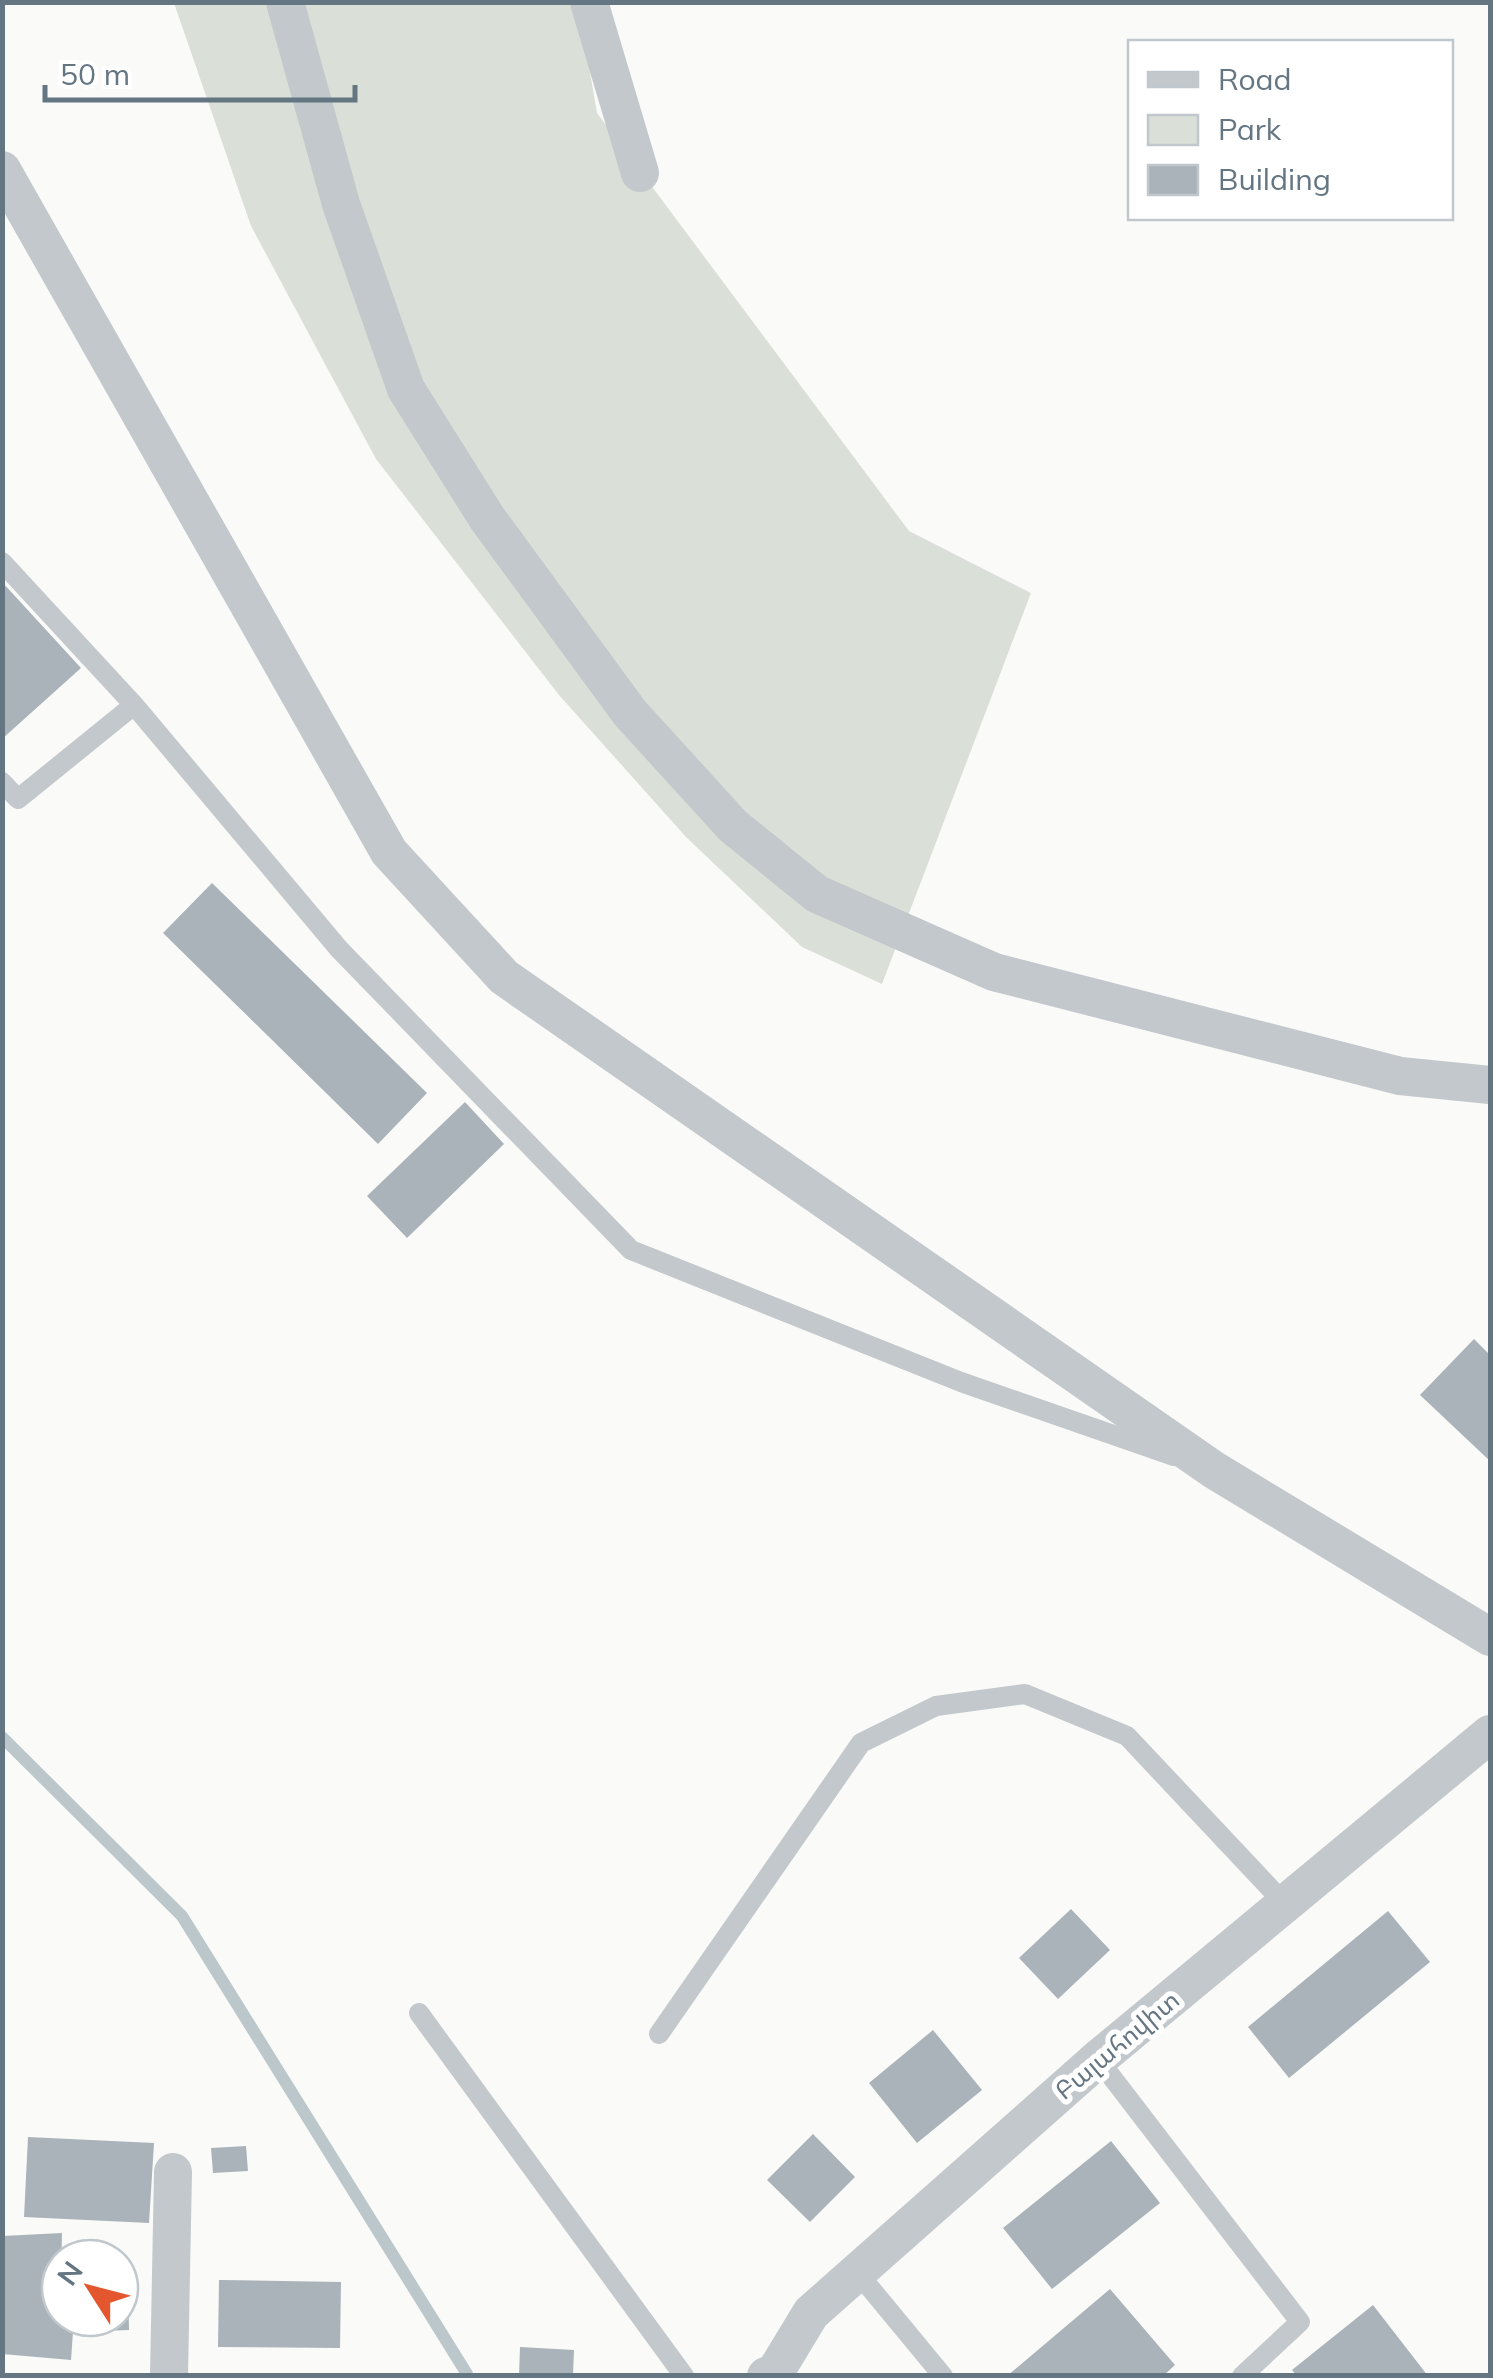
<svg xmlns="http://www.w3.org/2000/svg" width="1493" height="2378" font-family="Mulish,'Noto Sans Armenian',sans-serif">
<rect width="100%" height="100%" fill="#fafaf8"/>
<path fill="#dadfd7" d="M174 3H578L597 113 909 531 1031 593 882 984 802 947 686 837 559 695 376 459 251 226Z"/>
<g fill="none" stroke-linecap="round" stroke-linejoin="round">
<path stroke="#bbc7cb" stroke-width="12" d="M2 1737 182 1916 467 2374"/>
</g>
<path fill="#aab3b9" d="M2 582 81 668 2 739Z
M212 883 427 1093 378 1144 163 933Z
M465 1102 504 1144 407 1238 367 1196Z
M1474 1339 1490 1355V1461L1420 1395Z
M1071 1909 1110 1950 1058 1999 1019 1958Z
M1388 1911 1430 1962 1289 2078 1248 2027Z
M933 2030 982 2090 917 2143 869 2083Z
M813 2134 855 2177 810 2222 767 2180Z
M28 2137 154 2143 149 2223 24 2217Z
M1111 2141 1160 2203 1052 2289 1003 2228Z
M246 2146 248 2171 213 2173 211 2148Z
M62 2233 60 2318H120V2278H128L129 2330 73 2332 71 2360 2 2354V2236Z
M219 2280 341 2282 340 2348 218 2347Z
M1110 2289 1175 2365 1163 2376H1007Z
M1373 2305 1428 2376H1297L1292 2370Z
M520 2347 574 2350 573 2376H519Z"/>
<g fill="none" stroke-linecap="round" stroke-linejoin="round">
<path stroke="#c3c8cc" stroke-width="20" d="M2 562 134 705 339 949 631 1250 961 1382 1174 1456
M2 782 18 799 134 705
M419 2013 684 2376
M659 2034 861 1743 936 1706 1025 1694 1127 1736 1285 1904
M1098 2059 1300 2322 1242 2376
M857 2272 943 2376"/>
<path stroke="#c3c8cc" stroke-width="38" d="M285 2 341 204 406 389 487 518 630 713 733 826 817 894 994 972 1400 1076 1490 1085
M589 2 640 173
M2 170 389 852 504 977 1214 1470 1490 1637
M169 2376 173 2172
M766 2376 774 2374 811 2313 1098 2059 1490 1734"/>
</g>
<g text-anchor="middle" stroke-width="10" stroke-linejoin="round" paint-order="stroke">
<g font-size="25" fill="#657683" stroke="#fff">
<text transform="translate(1117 2045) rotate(-40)" y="9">Բալահովիտ</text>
</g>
</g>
<rect width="1493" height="2378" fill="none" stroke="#657683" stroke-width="10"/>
<rect x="1128" y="40" width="325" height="180" fill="#ffffff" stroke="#c1c8cd" stroke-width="2.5"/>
<rect x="1148" y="72" width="50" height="15" fill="#c3c8cc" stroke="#c1c8cd" stroke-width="2.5"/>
<text x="1218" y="90" font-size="30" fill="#657683">Road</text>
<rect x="1148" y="115" width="50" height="30" fill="#dadfd7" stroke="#c1c8cd" stroke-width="2.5"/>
<text x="1218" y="140" font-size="30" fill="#657683">Park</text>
<rect x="1148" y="165" width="50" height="30" fill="#aab3b9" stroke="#c1c8cd" stroke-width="2.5"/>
<text x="1218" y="190" font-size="30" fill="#657683">Building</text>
<g transform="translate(90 2288) rotate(306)"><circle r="48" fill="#ffffff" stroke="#c1c8cd" stroke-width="2.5"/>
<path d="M0-8L18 38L0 25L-18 38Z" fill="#e4572e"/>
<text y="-15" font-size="28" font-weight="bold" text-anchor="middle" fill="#657683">N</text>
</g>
<path d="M45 85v15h310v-15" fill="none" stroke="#657683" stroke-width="5"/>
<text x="60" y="85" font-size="30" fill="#657683" stroke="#ffffff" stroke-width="8" paint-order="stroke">50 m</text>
</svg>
